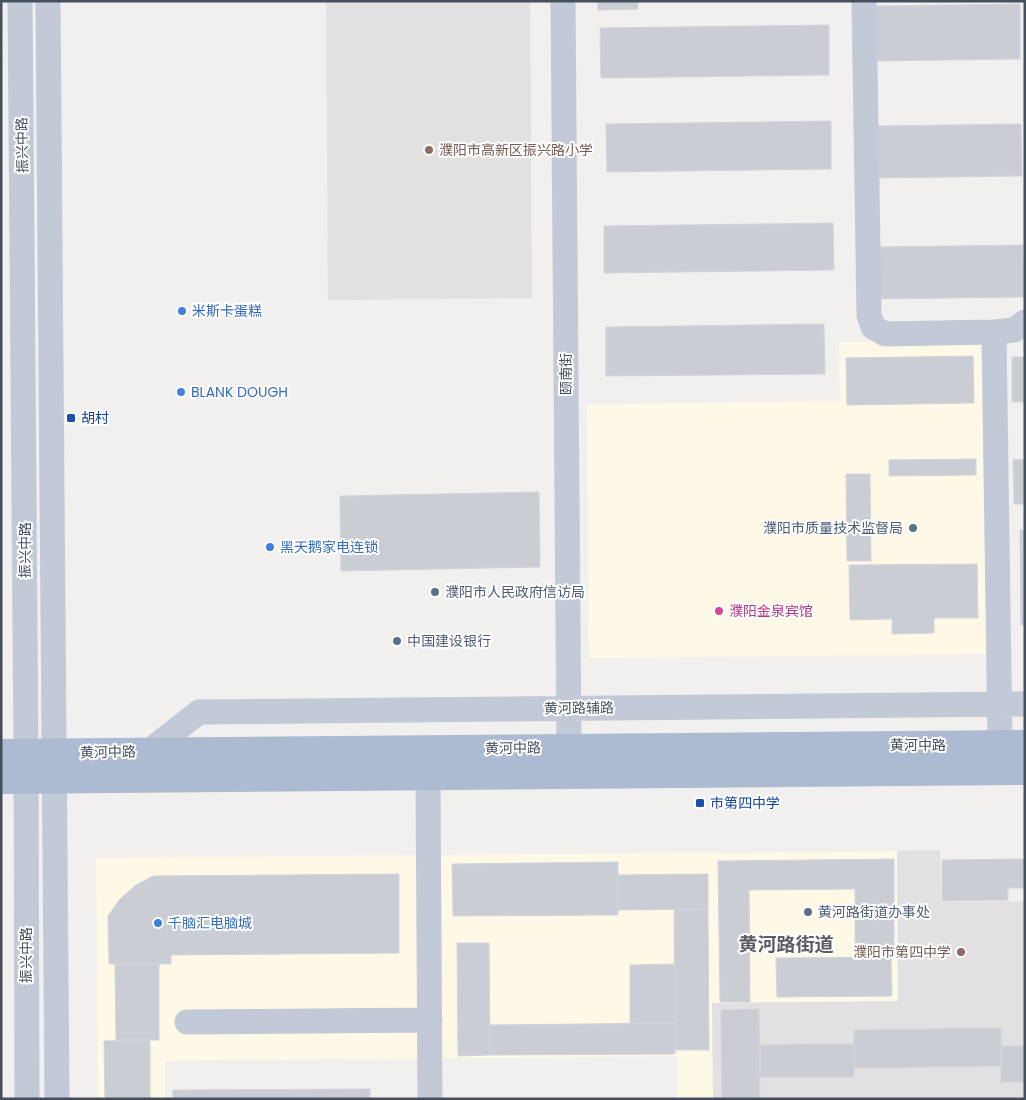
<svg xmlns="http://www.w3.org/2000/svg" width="1026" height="1100" font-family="Poppins,'Noto Sans SC',sans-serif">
<rect width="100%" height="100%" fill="#f2efef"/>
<path fill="#fef9e7" d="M981 341 987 654 589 658 587 404 840 401 839 342Z
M897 851 898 1001 712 1003 713 1099H677V1056L165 1061V1099H98L96 858Z"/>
<path fill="#e3e0e1" d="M326 1H530L532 298 328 300Z
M940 850 941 902 1025 901V1099H713L712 1003 898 1001 897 851Z"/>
<path fill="#cbcdd5" stroke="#d3d4db" d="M598 1H638V9L598 10Z
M1020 4V59L876 61V6Z
M829 25V75L601 78 600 28Z
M831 121V169L607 172 606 124Z
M1021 124 1022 176 878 178 877 126Z
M833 223 834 270 604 273V226Z
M1023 245 1024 297 879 299V247Z
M824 324 825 374 606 376V327Z
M973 356 974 403 847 405 846 358Z
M1012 357H1025V402H1012Z
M976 459V475L889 476V460Z
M1025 459V504H1014L1013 460Z
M846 474H870L871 561H847Z
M539 492 540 567 341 571 340 496Z
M1020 530H1025V625H1021Z
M977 564 978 618H934V633L892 634V619L850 620 849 565Z
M894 859V948H855V889L749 890 750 1002H720L718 861Z
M1025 859V888H1008V900L942 901V860Z
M618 862V915L453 916 452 864Z
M399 874V953L171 955V964H109L108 916 120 899 136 885 153 876Z
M708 874V909L618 910V875Z
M708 909 709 1050H675L674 910Z
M457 943H489L490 1055 458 1056Z
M891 957 892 996 777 997 776 958Z
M115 964H159V1040H116Z
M675 964V1023H630V965Z
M759 1009 760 1099H722L721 1010Z
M675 1023V1054L490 1055V1025Z
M1001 1028V1066L854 1068V1030Z
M150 1040V1099H105L104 1041Z
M854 1044V1077H760V1045Z
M1001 1046H1025V1082H1001Z
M370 1089V1099H173V1090Z"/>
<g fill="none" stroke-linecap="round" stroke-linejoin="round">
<path stroke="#c1cad6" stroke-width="25" d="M20 1 26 753 27 1099
M48 1 57 1099
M563 1 569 747
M864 1 869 315 873 327 885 334 994 332 1014 330 1025 322
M994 332 1000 744
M148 752 199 712 1025 704
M428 776 430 1099
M187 1022 430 1020"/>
<path stroke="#acbbd1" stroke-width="28" d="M1 753 1025 744
M1 780 1025 771"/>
</g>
<g fill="#8d6e63" stroke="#fff" stroke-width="2">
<circle cx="429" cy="150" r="5"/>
<circle cx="961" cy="952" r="5"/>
</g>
<g fill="#3f7fe0" stroke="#fff" stroke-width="2">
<circle cx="182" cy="311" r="5"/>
<circle cx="181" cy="392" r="5"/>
<circle cx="270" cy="547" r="5"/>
<circle cx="158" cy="923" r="5"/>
</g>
<g fill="#1a4fb4" stroke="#fff" stroke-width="2">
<rect x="66" y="413" width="10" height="10" rx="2.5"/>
<rect x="695" y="798" width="10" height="10" rx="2.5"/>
</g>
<g fill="#5c6f8a" stroke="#fff" stroke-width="2">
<circle cx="913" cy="528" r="5"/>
<circle cx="435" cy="592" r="5"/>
<circle cx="397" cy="641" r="5"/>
<circle cx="808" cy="912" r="5"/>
</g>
<circle fill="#d1479c" stroke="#fff" stroke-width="2" cx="719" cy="611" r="5"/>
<g text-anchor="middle" stroke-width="4" stroke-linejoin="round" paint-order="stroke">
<g font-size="14" fill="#45505f" stroke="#fff">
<text transform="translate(22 145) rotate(-91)" y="5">振兴中路</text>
<text transform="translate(566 374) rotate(-90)" y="5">颐南街</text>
<text transform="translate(25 550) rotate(-90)" y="5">振兴中路</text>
<text transform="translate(579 708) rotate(-1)" y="5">黄河路辅路</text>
<text x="918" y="750">黄河中路</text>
<text transform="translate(513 748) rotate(-1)" y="5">黄河中路</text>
<text transform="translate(108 752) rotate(-1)" y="5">黄河中路</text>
<text transform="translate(26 955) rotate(-90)" y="5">振兴中路</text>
</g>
<g font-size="14" fill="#785e54" stroke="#fff" text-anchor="start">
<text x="439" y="155">濮阳市高新区振兴路小学</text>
<text x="951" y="957" text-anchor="end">濮阳市第四中学</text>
</g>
<g font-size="14" fill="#366cbe" stroke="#fff" text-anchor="start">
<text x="192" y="316">米斯卡蛋糕</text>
<text x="191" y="397">BLANK DOUGH</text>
<text x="280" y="552">黑天鹅家电连锁</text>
<text x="168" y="928">千脑汇电脑城</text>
</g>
<g font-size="14" fill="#164399" stroke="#fff" text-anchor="start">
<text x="81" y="423">胡村</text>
<text x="710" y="808">市第四中学</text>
</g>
<g font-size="14" fill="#4e5e75" stroke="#fff" text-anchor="start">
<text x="903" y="533" text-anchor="end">濮阳市质量技术监督局</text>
<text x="445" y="597">濮阳市人民政府信访局</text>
<text x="407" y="646">中国建设银行</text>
<text x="818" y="917">黄河路街道办事处</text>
</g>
<g font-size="14" fill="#b23c85" stroke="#fff" text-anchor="start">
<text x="729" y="616">濮阳金泉宾馆</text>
</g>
<g font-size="19" font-weight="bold" fill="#5b5e65" stroke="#fff">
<text x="786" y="951">黄河路街道</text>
</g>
</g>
<rect width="1026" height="1100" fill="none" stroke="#45505f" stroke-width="5"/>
</svg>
